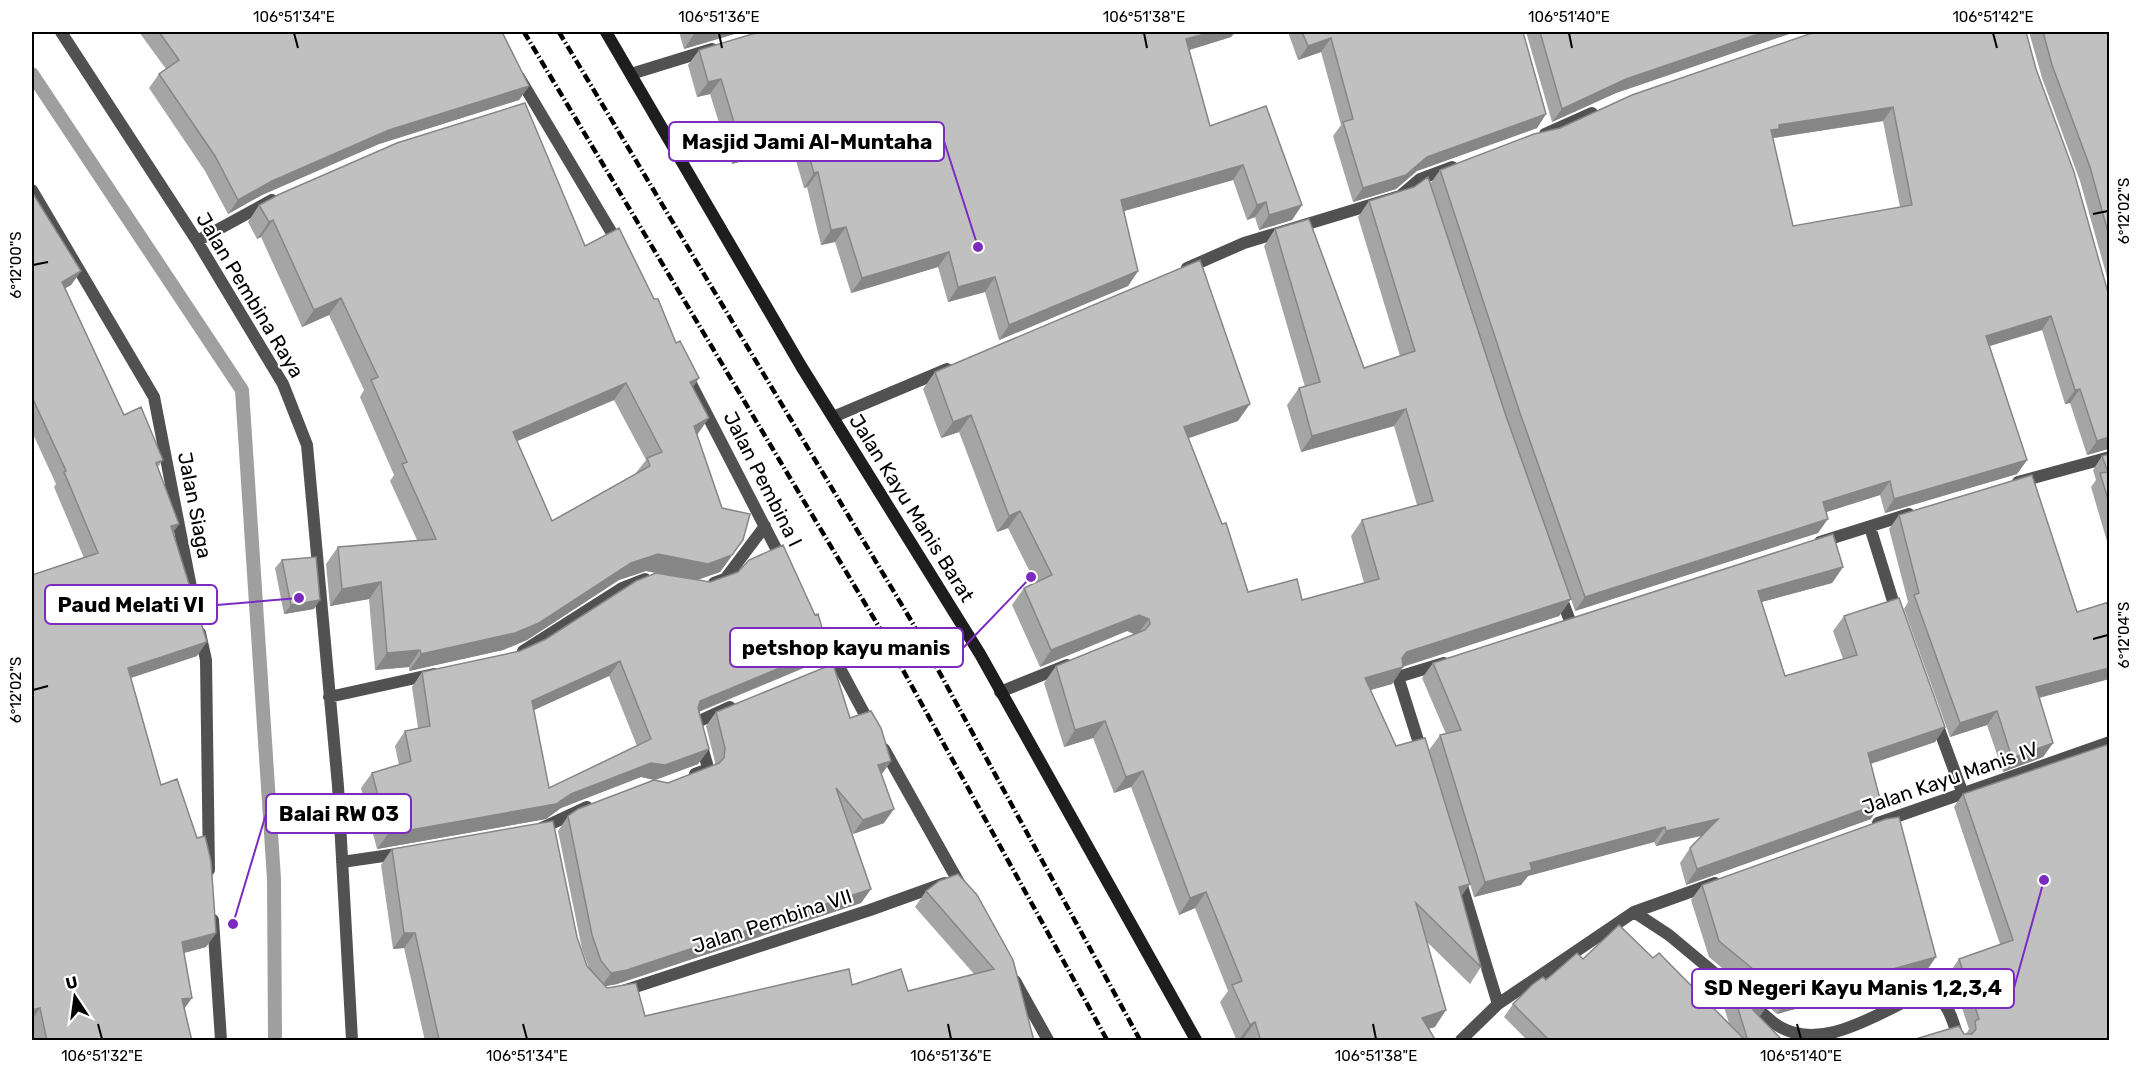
<svg xmlns="http://www.w3.org/2000/svg" width="2141" height="1072" font-family="Rubik,sans-serif">
<rect width="100%" height="100%" fill="#fff"/>
<g fill="none" stroke-linecap="round" stroke-linejoin="round">
<path stroke="#9f9f9f" stroke-width="14" d="M32 74 242 390 274 879 275 1040"/>
<path stroke="#515151" stroke-width="12" d="M61 32 197 241 283 384 307 445 338 786 352 1040
M631 74 712 49
M519 77 619 245
M1545 134 1592 113
M32 190 154 397 196 613
M197 241 272 200
M1187 268 1244 243 1400 196 1420 179 1452 167
M685 372 783 562
M833 417 947 369
M2018 482 2110 457
M1870 527 1897 614
M1820 542 1909 514
M714 583 725 579 765 526
M1559 592 1570 621
M200 633 206 660 209 870
M821 633 871 726
M523 651 622 588 645 579
M1000 692 1067 665
M329 697 434 674
M1936 721 1963 794
M884 749 962 888
M1423 756 1398 677 1444 663
M695 774 706 770 707 764 695 723 730 707
M1878 823 2110 742
M542 828 587 807
M342 862 404 853
M1459 876 1498 1004
M1634 912 1669 935 1735 990
M213 920 221 1040
M1015 981 1048 1040
M623 991 870 910 945 883
M1751 1003C1760 1010 1769 1021 1780 1027 1823 1051 1874 1015 1913 998 1948 990 1950 1014 1959 1040
M1461 1040 1498 1004 1634 912 1715 883"/>
<path stroke="#1e1e1e" stroke-width="12" d="M606 32 801 366 980 654 1196 1040"/>
<path stroke="#000" stroke-width="4.5" stroke-dasharray="9 3 1.5 3" stroke-linecap="butt" d="M524 32 882 632 1107 1040
M559 32 912 622 1140 1040"/>
</g>
<path fill="#a5a5a5" fill-rule="evenodd" d="M139 32H502L529 86 519 100 379 144 262 195 228 214 205 171 149 88 159 74 166 69Z
M679 32H741L684 49Z
M759 32H1235L1231 37 1189 50 1210 126 1302 205 1292 220 1259 230 1255 217 1247 220 1233 180 1124 211 1138 271 1128 286 999 340 985 292 948 302 938 267 851 293 835 242 821 245 807 187 804 188 792 147 732 164 710 94 697 97 688 65 699 50Z
M1288 32H1523L1546 114 1537 128 1417 171 1396 189 1353 202 1333 136 1341 125 1321 52 1298 60Z
M1526 32H1795L1616 93 1552 122Z
M2029 32H2109V284L2080 181 2042 78Z
M2036 69 2109 296V450L2108 449 2087 455 2070 403 2065 404 2042 330 1990 346 2027 460 2017 474 1885 513 1880 495 1826 512 1818 533 1575 611 1571 599 1559 616 1403 667 1392 684 1370 690 1461 896 1481 967 1470 984 1427 942 1435 1027 1429 1028 1436 1041H1244L1243 1039 1237 1041 1220 1002 1228 991 1195 908 1179 915 1131 787 1114 793 1093 738 1064 747 1044 683 1056 666 1134 634 1127 631 1040 667 1012 605 1024 588 1035 582 1008 528 997 532 959 432 941 438 923 389 935 372 1238 421 1188 438 1248 592 1302 600 1364 583 1351 536 1362 520 1417 505 1394 426 1301 452 1287 405 1299 388 1305 387 1264 246 1275 229 1364 368 1400 356 1358 217 1369 201 1430 184 1440 170ZM1883 121 1900 207 1793 226 1773 138Z
M32 192 81 271 71 285 65 288 124 415 163 460 158 467 179 524 173 532 197 656 131 678 161 785 216 933 206 947 184 953 192 998 184 1008 192 1041H34L32 1029V575L84 558 54 487 56 484 32 432Z
M259 205 585 246 676 343 699 378 693 387 697 435 731 557 720 572 698 580 818 662 699 712 709 749 698 764 655 780 668 783 715 765V762L706 726 716 712 850 718 891 761 882 774 884 823 853 834 851 831 871 889 861 903 617 984 605 986 607 988 645 1016 852 985 908 991 974 974 915 907 926 891 958 874 1034 1041H425L404 948 393 949 381 865 392 849 577 937 587 966 589 968 582 949 558 831 568 816 654 780 641 777 561 808 546 819 377 849 361 788 372 773 399 765 395 746 405 731 418 728 412 687 422 672 520 651 546 639 656 573 646 571 619 580 527 640 503 650 409 671V667L375 670 369 599 330 606 326 564 338 547 417 540 390 481 394 475 360 397 364 390 329 315 302 327 261 237 257 239 248 222ZM614 400 646 460 635 474 552 521 517 441ZM609 676 637 746 549 788 533 710Z
M2109 454V548L2091 487 2096 480 2093 470 2102 456Z
M1899 515 2077 612 2109 602V679L2039 698 2053 743 2043 757 2003 772 1987 725 1950 737 1904 609 1908 602 1889 529Z
M282 560 314 609 284 614 275 568Z
M1843 567 1832 583 1761 602 1785 676 1843 659 1833 631 1844 616 1945 727 1935 742 1871 764V819L1686 885 1680 863 1690 848 1702 836 1656 846 1654 842 1528 876 1521 885 1474 897 1429 750 1440 735 1446 734 1422 678 1433 663Z
M2109 744V1041H1909L1959 1026 1964 1034H1966L1969 1029 1950 972 1959 959 2000 944 1954 807 1963 794Z
M1702 885 1925 973 1777 1014 1709 957 1691 900Z
M1653 958 1729 1023 1717 986 1727 973 1759 1017 1783 1041H1528L1504 1017 1513 1004 1546 980 1583 959Z"/>
<path fill="#868686" d="M703 32H741L684 49 694 34Z
M1212 32H1235L1231 37 1176 54 1186 39Z
M1764 32H1795L1616 93 1552 122 1562 109 1626 79Z
M1331 38 1321 52 1298 60 1308 46Z
M721 79 710 94 697 97 708 82Z
M529 86 519 100 379 144 262 195 228 214 238 200 272 181 389 130Z
M1893 107 1883 121 1773 138 1771 130 1779 125Z
M1546 114 1537 128 1417 171 1396 189 1353 202 1363 188 1427 157Z
M802 132 792 147 732 164 742 149Z
M1243 165 1233 180 1110 215 1121 200Z
M818 172 807 187 804 188 814 173Z
M1266 202 1255 217 1247 220 1257 205Z
M1302 205 1292 220 1259 230 1269 215Z
M273 220 261 237 257 239 269 222Z
M846 227 835 242 821 245 831 230Z
M949 252 938 267 851 293 862 278Z
M81 271 71 285 52 296 62 282Z
M1138 271 1128 286 999 340 1009 325Z
M995 277 985 292 948 302 958 287Z
M341 298 329 315 302 327 314 310Z
M2051 316 2042 330 1976 350 1986 336Z
M699 378 687 395 690 382Z
M626 383 614 400 501 448 513 432Z
M2080 389 2070 403 2065 404 2075 390Z
M1250 404 1238 421 1172 444 1184 427Z
M1406 409 1394 426 1301 452 1312 436Z
M971 415 959 432 941 438 953 422Z
M709 418 697 435 694 426Z
M2109 437V447L2108 449 2087 455 2097 441Z
M2027 460 2017 474 1885 513 1894 499Z
M1890 481 1880 495 1814 516 1823 502Z
M1020 511 1008 528 997 532 1009 516Z
M1828 519 1818 533 1575 611 1585 597Z
M179 524 169 538 171 526Z
M743 540 720 572 696 580 646 571 619 580 527 640 503 650 409 671 421 654 631 563 658 554Z
M1843 567 1832 583 1747 606 1758 591Z
M381 582 369 599 330 606 342 589Z
M1571 599 1559 616 1395 669 1403 667 1392 684 1353 695 1365 678 1402 658 1407 652Z
M320 600 314 609 284 614 291 605Z
M1139 615 1149 619 1137 635 1127 631 1040 667 1051 650Z
M207 642 197 656 118 682 128 668Z
M828 648 818 662 690 715 700 701Z
M420 650 409 667 375 670 387 653Z
M620 661 609 676 521 716 532 701Z
M2109 668V679L2026 701 2036 687Z
M1997 711 1987 725 1950 737 1960 723Z
M1105 721 1093 738 1064 747 1075 730Z
M1945 727 1935 742 1857 768 1868 753Z
M2053 743 2043 757 2003 772 2012 758Z
M709 749 698 764 655 780 641 777 561 808 546 819 377 849 388 834 571 794 651 763Z
M891 761 881 775 878 765Z
M1143 771 1131 787 1114 793 1126 777Z
M1881 803 1871 819 1686 885 1697 869Z
M894 809 884 823 853 834 863 820Z
M1718 819 1707 834 1656 846 1666 831Z
M1665 827 1654 842 1528 876 1521 885 1474 897 1485 882 1530 863Z
M1470 884 1458 901 1459 887Z
M871 889 861 903 617 984 601 987 611 973Z
M1206 892 1195 908 1179 915 1190 898Z
M216 933 206 947 172 956 182 942Z
M404 933H415L404 948 393 949Z
M1936 957 1925 973 1777 1014 1788 998Z
M192 998 182 1012V999Z
M1767 1006 1758 1019 1753 1010Z
M40 1008 32 1020V1010Z
M1446 1010 1435 1027 1411 1034 1422 1018Z
M1255 1022 1243 1039 1238 1041 1250 1025Z"/>
<path fill="#c0c0c0" stroke="#868686" stroke-width="1.5" fill-rule="evenodd" d="M159 32H502L529 86 389 130 272 181 238 200 215 156 159 74 179 60Z
M694 32H703L694 34Z
M759 32H1212L1186 39 1210 126 1266 106 1302 205 1269 215 1266 202 1257 205 1243 165 1121 200 1138 271 1009 325 995 277 958 287 949 252 862 278 846 227 831 230 818 172 814 173 802 132 742 149 721 79 708 82 699 50Z
M1302 32H1523L1546 114 1427 157 1406 175 1363 188 1343 122 1353 119 1331 38 1308 46Z
M1540 32H1764L1626 79 1562 109Z
M1815 32H2026L2036 69 2074 172 2109 296V437L2097 441 2080 389 2075 390 2051 316 1986 336 2027 460 1894 499 1890 481 1823 502 1828 519 1585 597 1520 413 1440 170 1534 134 1560 128 1632 95ZM1893 107 1912 205 1793 226 1771 130 1779 129V125Z
M2043 32H2109V236L2090 167 2052 65Z
M525 103 585 246 619 228 654 299H658L676 343 680 341 699 378 690 382 709 418 694 426 722 508 750 514 743 540 732 555 708 564 658 554 631 563 539 623 515 633 421 654 420 650 387 653 381 582 342 589 338 547 436 539 402 464 407 462 371 380 378 377 341 298 314 310 273 220 269 222 259 205 280 194 397 143ZM626 383 662 452 647 458 650 466 552 521 513 432Z
M1428 177 1506 416 1571 599 1407 652 1402 658 1403 667 1365 678 1396 746 1425 738 1470 884 1459 887 1481 967 1416 903 1446 1010 1422 1018 1436 1041H1261L1255 1022 1250 1025 1232 985 1242 981 1206 892 1190 898 1143 771 1126 777 1105 721 1075 730 1056 666 1145 630 1150 624 1149 619 1139 615 1051 650 1024 588 1052 575 1020 511 1009 516 971 415 953 422 935 372 1200 260 1250 404 1184 427 1222 524 1226 523 1248 592 1297 579 1302 600 1379 579 1362 520 1433 501 1406 409 1312 436 1299 388 1320 382 1275 229 1309 219 1364 368 1415 351 1369 201 1414 187Z
M32 192 81 271 62 282 124 415 141 407 163 460 156 463 179 524 171 526 207 642 128 668 161 785 177 779 197 838 205 836 211 861 216 933 182 942 192 998 182 999 192 1041H47L40 1008 32 1010V575L98 553 64 472 66 471 32 397Z
M2109 454V503L2100 473 2108 472 2102 456Z
M2032 475 2077 612 2109 602V668L2036 687 2053 743 2012 758 1997 711 1960 723 1914 595 1919 593 1899 515Z
M1833 534 1843 567 1758 591 1785 676 1857 655 1844 616 1899 598 1945 727 1868 753 1881 803 1697 869 1690 848 1718 819 1666 831 1665 827 1530 863 1532 870 1485 882 1440 735 1461 730 1433 663Z
M783 545 815 615 818 614 828 648 700 701 698 708 709 749 665 765 651 763 571 794 556 804 388 834 372 773 411 761 405 731 430 726 422 672 520 651 546 639 636 581 656 573 710 582 738 572 749 560ZM620 661 651 739 549 788 532 701Z
M316 557 320 600 291 605 282 560Z
M833 664 850 718 871 711 881 728 891 761 878 765 894 809 863 820 836 788 871 889 627 970 611 973 601 961 592 935 568 816 578 809 654 780 668 783 719 763 724 758 725 748 716 712Z
M2109 744V1041H1909L1959 1026 1964 1034H1972L1976 1029 1975 1021 1979 1019 1959 959 2013 940 1963 794Z
M1899 817 1936 957 1788 998 1719 941 1702 885 1886 819Z
M553 821 577 937 587 966 607 988 636 983 645 1016 849 969 852 985 901 969 908 991 994 969 926 891 939 881 958 874 977 895 1013 960 1034 1041H425L439 1039 415 933H404L392 849Z
M1619 925 1653 958 1659 953 1746 1041H1550L1513 1004 1533 984 1543 977 1546 980 1577 953 1583 959Z
M1727 973 1767 1006 1753 1010 1783 1041H1748Z"/>
<path fill="none" stroke="#000" stroke-width="2" d="M294 33 298 48M719 33 722 48M1144 33 1147 48M1569 33 1572 48M1993 33 1997 48M2093 214 2108 211M33 265 48 262M2093 639 2108 635M33 690 48 686M98 1024 102 1039M523 1024 527 1039M948 1024 951 1039M1373 1024 1376 1039M1797 1024 1801 1039"/>
<g text-anchor="middle" stroke-width="4.5" stroke-linejoin="round" paint-order="stroke">
<g font-size="20" fill="#000" stroke="#fff">
<text transform="translate(250 295) rotate(59)" y="7">Jalan Pembina Raya</text>
<text transform="translate(763 479) rotate(63)" y="7">Jalan Pembina I</text>
<text transform="translate(195 505) rotate(79)" y="7">Jalan Siaga</text>
<text transform="translate(912 508) rotate(58)" y="7">Jalan Kayu Manis Barat</text>
<text transform="translate(1950 778) rotate(-19)" y="7">Jalan Kayu Manis IV</text>
<text transform="translate(772 921) rotate(-18)" y="7">Jalan Pembina VII</text>
</g>
</g>
<path fill="none" stroke="#7b2cbf" stroke-width="2" d="M978 247L944 141M299 598L217 605M1031 577L963 648M233 924L266 814M2044 880L2014 988"/>
<g fill="#7b2cbf" stroke="#fff" stroke-width="2">
<circle cx="978" cy="247" r="6"/>
<circle cx="299" cy="598" r="6"/>
<circle cx="1031" cy="577" r="6"/>
<circle cx="233" cy="924" r="6"/>
<circle cx="2044" cy="880" r="6"/>
</g>
<g fill="#fff" stroke="#7b2cbf" stroke-width="2">
<rect x="669" y="122" width="275" height="39" rx="6"/>
<rect x="45" y="585" width="172" height="39" rx="6"/>
<rect x="730" y="628" width="233" height="39" rx="6"/>
<rect x="266" y="794" width="145" height="39" rx="6"/>
<rect x="1692" y="969" width="322" height="39" rx="6"/>
</g>
<g font-size="21" text-anchor="middle" font-weight="bold" fill="#000">
<text x="807" y="149">Masjid Jami Al-Muntaha</text>
<text x="131" y="612">Paud Melati VI</text>
<text x="846" y="655">petshop kayu manis</text>
<text x="339" y="821">Balai RW 03</text>
<text x="1853" y="995">SD Negeri Kayu Manis 1,2,3,4</text>
</g>
<rect width="2141" height="1072" fill="none" stroke="#ffffff" stroke-width="66"/>
<g transform="translate(75 997) rotate(347)" stroke="#ffffff" stroke-width="4.5" paint-order="stroke">
<path d="M0-4.5L10 22L0 15L-10 22Z" fill="#000000"/>
<text y="-9" font-size="16" font-weight="bold" text-anchor="middle" fill="#000000">U</text>
</g>
<rect x="33" y="33" width="2075" height="1006" fill="none" stroke="#000" stroke-width="2"/>
<g font-size="15" text-anchor="middle" fill="#000">
<text x="294" y="22">106°51'34"E</text>
<text x="719" y="22">106°51'36"E</text>
<text x="1144" y="22">106°51'38"E</text>
<text x="1569" y="22">106°51'40"E</text>
<text x="1993" y="22">106°51'42"E</text>
<text transform="translate(2124 211) rotate(-90)" y="5">6°12'02"S</text>
<text transform="translate(16 265) rotate(-90)" y="5">6°12'00"S</text>
<text transform="translate(2124 635) rotate(-90)" y="5">6°12'04"S</text>
<text transform="translate(16 690) rotate(-90)" y="5">6°12'02"S</text>
<text x="102" y="1061">106°51'32"E</text>
<text x="527" y="1061">106°51'34"E</text>
<text x="951" y="1061">106°51'36"E</text>
<text x="1376" y="1061">106°51'38"E</text>
<text x="1801" y="1061">106°51'40"E</text>
</g>
</svg>
